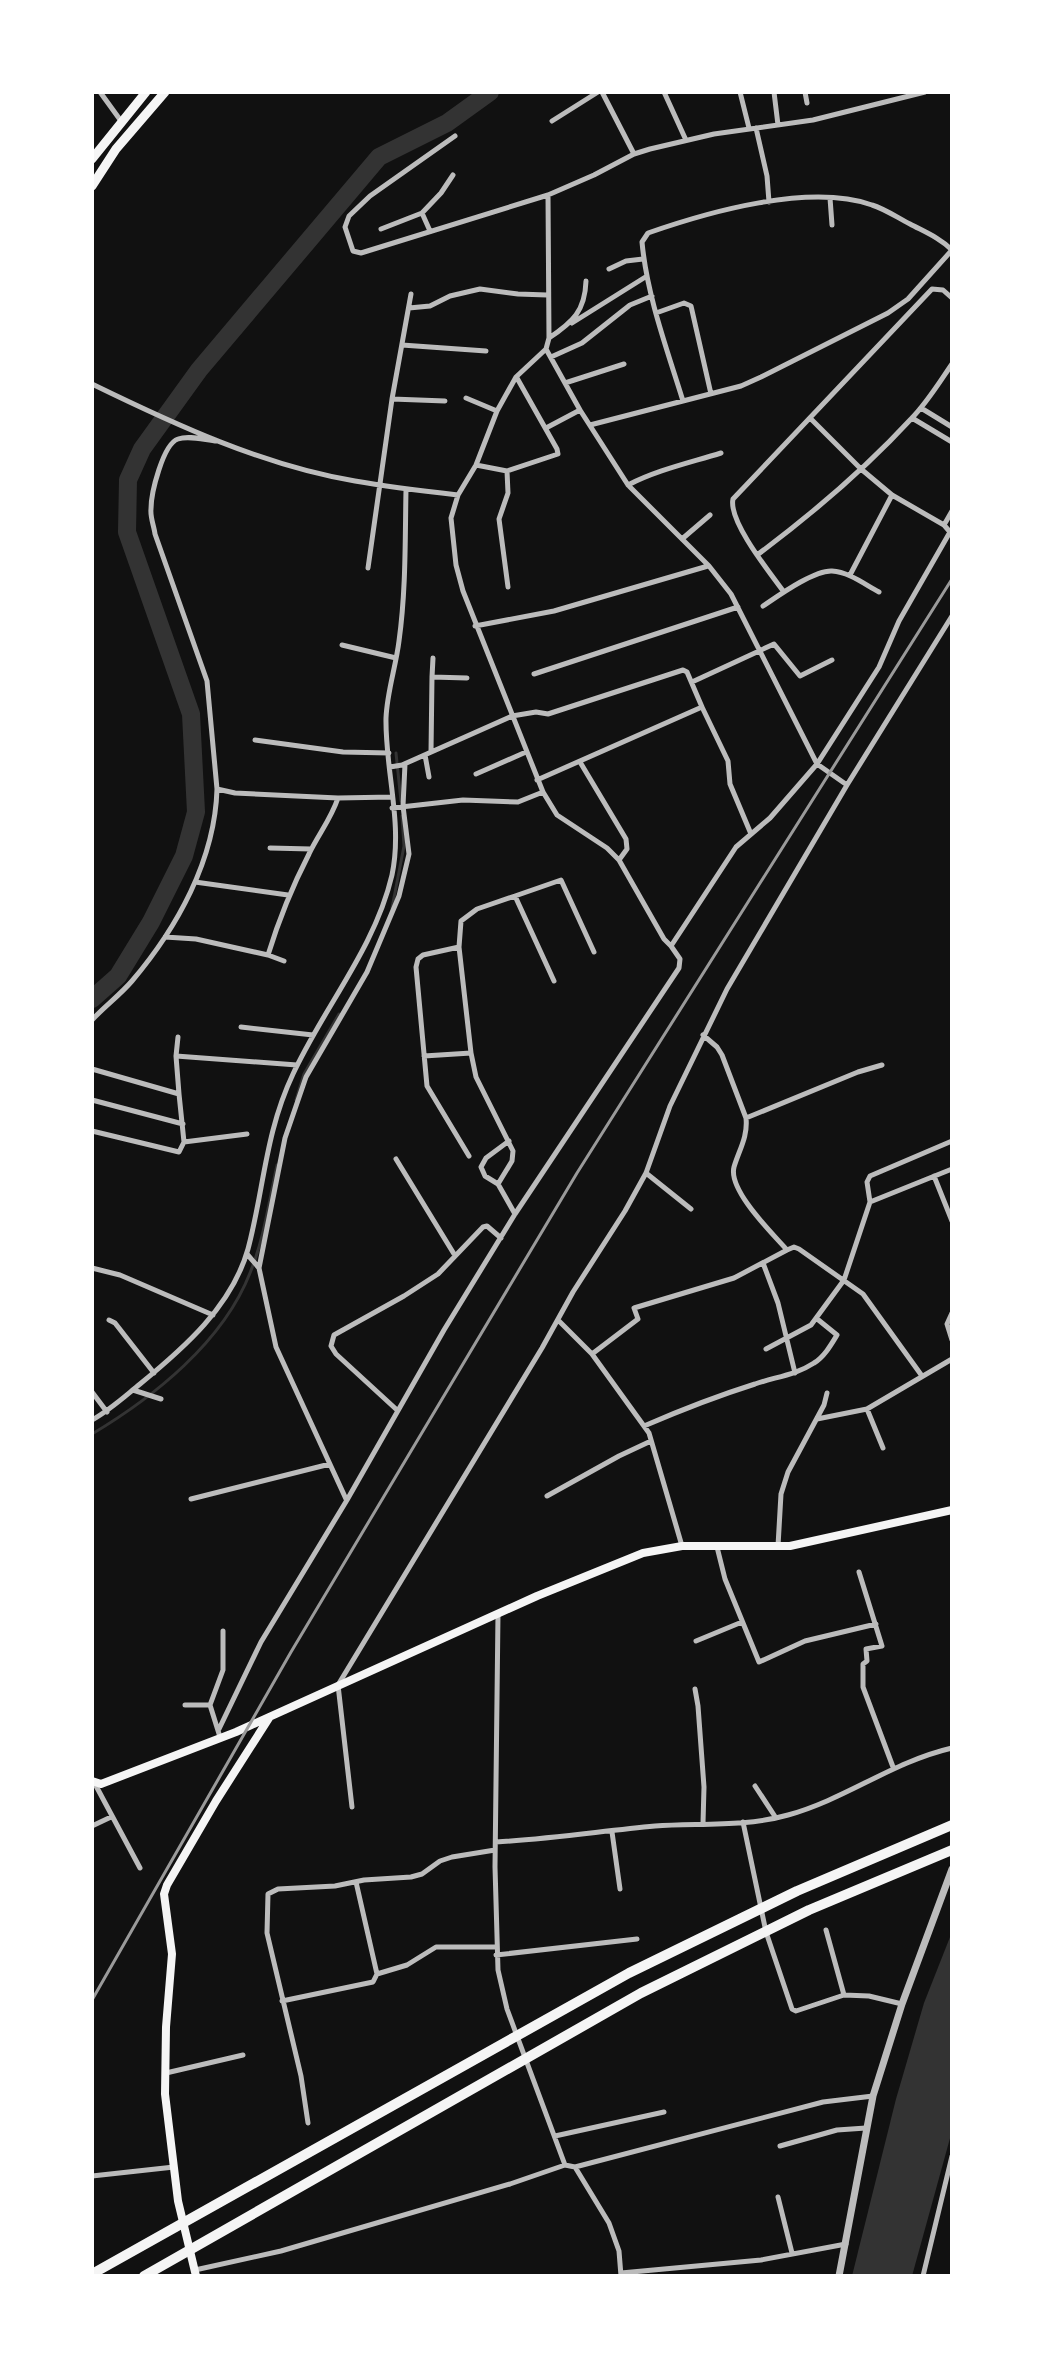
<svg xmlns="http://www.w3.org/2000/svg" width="1044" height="2368" font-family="Figtree,sans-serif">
<rect width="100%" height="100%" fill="#111"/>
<path fill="#333" d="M952 1932V2131L912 2276H852L896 2099 924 2003Z"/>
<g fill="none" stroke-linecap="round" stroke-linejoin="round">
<path stroke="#333" stroke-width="3" d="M396 753 401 801
M392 908 404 846 402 816
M296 1100 304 1074 339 1014
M92 1434C154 1397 223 1342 250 1273 264 1239 269 1201 277 1165"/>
<path stroke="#333" stroke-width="18" d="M92 999 118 976 151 922 184 856 196 812 191 714 127 532 128 480 142 449 199 370 379 157 447 123 490 92"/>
<path stroke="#bcbcbc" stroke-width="5" d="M100 92 121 121
M602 92 634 154
M664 92 685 138
M740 92 749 128
M774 92 778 125
M805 92 807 103
M552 121 598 92
M756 128 767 176 769 202
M455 136 370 196 349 216 345 227 353 251 361 253 548 195 594 175 634 154 650 149 714 134 813 120 925 92
M548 195 549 338 546 349 516 377 497 411 476 465 458 495 451 518 456 565 463 591 543 792 557 815 607 848 619 860 664 939 671 946 736 847 770 818 817 764 879 667 899 621 950 532 944 525 892 495 861 469 810 418
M830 198 832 225
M381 229 422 213
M430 231 422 213 441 193 453 175
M609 269 626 261 643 259
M409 308 430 306 450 296 480 289 518 294 547 295
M656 313 684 303 691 306 711 394
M572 323 647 276
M549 338C573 322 585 311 586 281
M402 345 486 351
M546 349 580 410 628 485 709 566 731 594 817 764 847 785
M551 357 582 343 630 305 652 296
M565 383 624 364
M92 384C174 424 264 466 355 481 389 487 423 491 458 495
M466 398 497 411
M392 399 445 401
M683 401C667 349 647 296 642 242L648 233C708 212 809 183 872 205 885 209 898 218 910 224 925 232 940 238 952 250
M921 408 952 427
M912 418 952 442
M590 425 741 386 761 377 888 313 908 299 952 250
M546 428 580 410
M217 441C205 440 189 435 178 439 163 444 151 493 151 509 150 517 154 526 155 534L207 681 217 789 235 793 338 798
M476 465 507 471 558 454 557 449 517 378
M507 471 508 493 499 519 508 587
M628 485C657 470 689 463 721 453
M944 525 952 511
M682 539 710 515
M757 555C812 514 864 470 911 419 927 403 939 383 952 364
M368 568 392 399 411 294
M850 575 892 495
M784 592C770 573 728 521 733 499L932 289 943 290 952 298
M763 606C778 596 814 570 832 571 849 572 864 584 879 592
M475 626 554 611 708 566
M342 645 396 658
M534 674 738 607
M432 677 433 658
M692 682 774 644 800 676 832 660
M702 707 728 761 730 784 751 834
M255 740 343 752 389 753
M431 752 432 677 467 678
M425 755 429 777
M580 762 626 839 627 849 619 860
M390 767 402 765 512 716 536 712 548 714 683 670 687 672 702 707 537 780
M476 774 526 752
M392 808 463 800 518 802 543 792
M270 848 311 849
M195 882 288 895
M515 896 561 880 594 952
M165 937 196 939 268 955
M459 947 423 955 418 959 416 967 427 1086 469 1156
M284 961 268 955C279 919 292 887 309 854 318 835 331 819 338 798L392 797
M92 1020C105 1006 120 995 132 981 177 928 215 860 217 789
M241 1027 313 1035
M703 1035 717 1047 722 1055 746 1118
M176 1056 178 1037
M424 1056 471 1053
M882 1065 858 1072 746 1118C748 1137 739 1150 734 1167 728 1190 772 1233 787 1250L794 1247 799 1249 863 1294 922 1376
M92 1069 179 1094 176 1056 297 1065
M92 1100 183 1124
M92 1131 179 1152 184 1142 179 1094
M184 1142 247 1134
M396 1159 454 1254
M646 1173 691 1209
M934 1176 952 1221
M498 1184 485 1176 481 1167 486 1158 509 1141
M870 1202 952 1169
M515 1214 498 1184 512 1161 513 1151 476 1077 471 1053 459 947 461 921 477 909 515 896 554 981
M247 1254 259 1268
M763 1263 778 1303 795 1373
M92 1268 120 1275 213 1315
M952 1313 947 1324 952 1340
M109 1320 115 1323 154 1373
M559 1321 592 1354 649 1433 682 1546
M766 1349 811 1325 844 1280 870 1202 867 1182 870 1176 952 1141
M592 1354 638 1319 634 1308 734 1278 787 1250
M133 1390 161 1399
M92 1392 107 1412
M867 1409 883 1448
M397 1410 336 1354 331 1346 334 1335 404 1296 438 1274 483 1227 487 1226 501 1238
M817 1419 867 1409 952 1359
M92 1420C110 1410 124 1397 140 1384 184 1348 232 1306 248 1249 264 1189 265 1133 293 1074 324 1007 375 948 392 875 403 823 385 770 386 718 387 692 396 666 399 641 406 591 405 540 406 490
M644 1426C681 1410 717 1396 755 1384 775 1377 796 1375 814 1363 824 1357 831 1345 837 1335L816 1318
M547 1496 619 1456 651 1441
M191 1499 330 1464
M346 1499 276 1347 259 1268 285 1138 306 1077 367 972 399 896 409 854 403 806 405 764
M778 1546 781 1494 788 1472 824 1405 827 1393
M717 1547 725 1579 759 1662 805 1641 876 1624
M859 1572 882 1646 866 1649 867 1661 863 1664V1687L893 1767
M498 1614 495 1867 498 1970 507 2009 565 2165 575 2167 609 2223 619 2251 621 2276
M696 1641 742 1622
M695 1689 698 1706 704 1787 703 1823
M185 1705H210L220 1737
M210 1705 223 1670V1631
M219 1729 261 1642 347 1500 444 1330 515 1214 679 968 680 959 671 946
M95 1784 140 1868
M755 1786 776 1818
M352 1807 338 1685 542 1348 573 1292 625 1211 646 1173 670 1106 727 989 847 785 952 616
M743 1822 766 1932 792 2009 796 2011 844 1995 869 1996 902 2004
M92 1826 111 1817
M612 1832 620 1889
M496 1842C549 1839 602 1831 655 1826 698 1823 746 1827 788 1815 846 1799 892 1762 952 1748
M356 1882 377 1974
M826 1930 844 1995
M496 1955 637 1939
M282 2001 373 1982 377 1974 407 1965 436 1947H495
M166 2073 243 2055
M308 2123 301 2076 267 1933 268 1894 278 1889 335 1886 364 1880 411 1877 422 1874 440 1861 452 1857 495 1850
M555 2136 664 2112
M780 2146 837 2130 866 2128
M575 2167 823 2102 873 2096
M92 2176 174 2167
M778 2197 792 2253
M195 2270 281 2251 510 2184 565 2165
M621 2273 761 2260 846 2244
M923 2276 952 2156"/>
<path stroke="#bcbcbc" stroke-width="7" d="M839 2276 873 2096 902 2004 952 1869"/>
<path stroke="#f5f5f5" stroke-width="8" d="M92 1781 101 1784 236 1732 537 1596 643 1553 682 1546H790L952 1510
M196 2276 178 2201 165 2094 166 2027 172 1954 164 1894 167 1885 216 1801 269 1718"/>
<path stroke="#f5f5f5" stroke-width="9" d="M92 159 146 92
M92 186 116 149 165 92"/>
<path stroke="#f5f5f5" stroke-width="10" d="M92 2274 629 1973 797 1891 952 1825
M144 2276 641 1993 809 1910 952 1850"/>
<path stroke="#9a9a9a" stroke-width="3" d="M92 2000 291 1652 577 1173 952 579"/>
</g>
<rect width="1044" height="2368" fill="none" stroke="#ffffff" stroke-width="188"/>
</svg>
